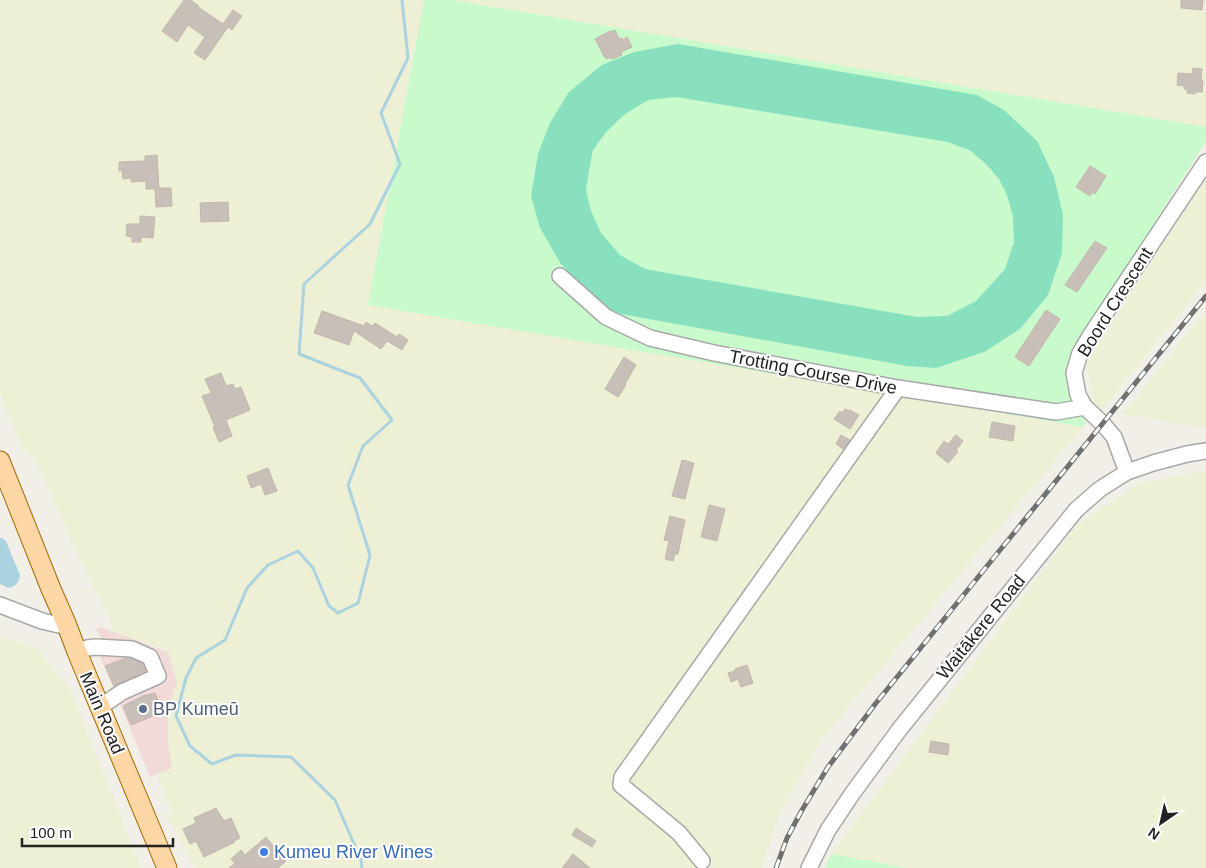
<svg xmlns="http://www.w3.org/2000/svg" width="1206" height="868" font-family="Arial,sans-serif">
<rect width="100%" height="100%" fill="#f2efe9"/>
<path fill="#f2dad9" d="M100 627 168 652 177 682 168 713V740L172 768 150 777 100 656 101 638 96 629Z"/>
<path fill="#eef0d5" d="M0 0H424L368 305 1083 427 822 739 779 815 761 868H195L167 817 171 810 157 774 172 768 168 740V713L177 682 168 652 112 631 109 614 94 590 34 457 23 450 0 395Z
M451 0H1206V127Z
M1206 177V282L1102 410 1094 402 1086 364Z
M1206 310V429L1123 414Z
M1206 471V868H907L831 854 1076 526 1139 483Z
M0 636 38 649 72 693 141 868H0Z"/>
<path fill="#c8facc" d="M424 0H451L1206 127V141L1072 354 1067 388 1073 401 1086 423 1083 427 368 305Z
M831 854 907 868H825Z"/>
<path fill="#88e0be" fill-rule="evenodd" d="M678 44 977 95 1004 110 1037 141 1054 177 1063 215 1062 253 1048 295 1020 329 984 352 936 368 907 366 616 313 592 296 561 264 540 228 531 196 538 154 550 123 569 92 602 65 634 52ZM676 97 948 142 971 151 987 165 999 179 1007 195 1013 217 1014 242 1005 269 976 301 947 316 917 317 645 269 620 255 601 233 591 211 586 190 589 170 593 150 606 132 625 114 648 100Z"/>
<path fill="#aad3df" d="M0 538H2L6 541 20 575C19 583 16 586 9 588L0 584Z"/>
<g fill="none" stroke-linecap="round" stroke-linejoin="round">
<path stroke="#aad3df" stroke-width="3" d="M362 868 361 860 335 800 291 757 236 755 212 764 190 746 176 716 186 678 196 658 225 640 247 588 268 565 298 551 313 568 329 606 338 613 358 603 370 555 348 485 363 446 392 420 360 378 299 354 304 284 370 224 400 164 381 113 408 58 402 0"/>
</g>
<path fill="#c7bfb8" stroke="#c4b6ab" d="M184 0H191L199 6 198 7 223 24 233 10 242 16 232 30 228 27 205 60 194 53 205 37 188 25 177 42 162 31Z
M1181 0H1203L1202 10 1181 8Z
M615 30 619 39 622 38 623 40 627 37 632 47 621 52 622 55 612 59 611 57 607 59 606 57 605 58 595 39 610 31 611 32Z
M1193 68 1202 69 1201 80 1203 81 1202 92H1195V94L1187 93V89H1184V86L1177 85 1178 73 1192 74Z
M157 155 159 188H171L172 206 156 207 155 189H146V181L131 182V178L123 179 122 170 119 171V162L145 161V156Z
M1090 166 1106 176 1095 194 1092 192 1090 196 1076 187Z
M228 202 229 221 201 222 200 203Z
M140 216 155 217 153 238 141 237V242H132V237L126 236 127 224H140Z
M1095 241 1107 248 1077 292 1065 285Z
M1046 310 1060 319 1029 366 1015 357Z
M322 311 364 326 366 322 372 326 375 323 397 337 399 334 408 340 402 350 387 341 381 349 354 331 349 345 314 333Z
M624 357 636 365 625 384 626 385 618 397 605 389Z
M221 373 226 386 233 384 235 389 241 387 250 410 226 420 232 436 219 442 213 427H215L202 396 211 393 205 379Z
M845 409 849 411 850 410 859 415 850 429 834 419 840 411 842 413Z
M992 422 1015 426 1013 441 989 437Z
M841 435 850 440 843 449 836 444Z
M956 435 963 441 956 450 958 452 948 463 936 453 944 441 948 444Z
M682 460 694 463 685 499 672 496Z
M268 468 277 491 265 495 261 484 251 488 247 476Z
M709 505 725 509 717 541 701 537Z
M670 516 685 520 678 554H675L673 561 665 559 669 541 664 540Z
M126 658H130L143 664 146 671 114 686 105 666Z
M747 665 753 683 741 687 738 679 731 682 728 673 735 671V669Z
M155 693 163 712 131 725 123 706 143 696Z
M931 741 949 744 948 755 929 752Z
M216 808 224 821 231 818 240 838 234 841 235 842 204 857 196 841 190 844 183 829 196 823 194 818Z
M576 828 596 841 592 847 572 835Z
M266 837 286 861 278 868H229L235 863 231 859 241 850 245 855Z
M573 854 590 868H562Z"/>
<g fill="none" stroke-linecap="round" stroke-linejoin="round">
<g stroke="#a9a9a9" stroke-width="18">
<path id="minor" d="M560 276 606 317 650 338 714 353 898 388 1056 412 1085 407
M1127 472 1114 437 1103 424 1085 407 1078 395 1074 373 1080 353 1090 336 1206 162
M0 605 42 621 59 625 66 623
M77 652 87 648 96 647 132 649 150 657 158 676 122 692 100 707
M702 861 679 833 621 785 622 777 898 388
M809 868 828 830 852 794 899 730 1076 510 1100 489 1127 472 1153 463 1187 454 1206 451"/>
</g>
<g stroke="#a06b00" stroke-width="21">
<path id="major" d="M0 461 51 589 66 623 77 652 167 868"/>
</g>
<use href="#minor" stroke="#fff" stroke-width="15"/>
<use href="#major" stroke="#fcd6a4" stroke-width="19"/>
<g stroke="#707070" stroke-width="5">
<path id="rail" d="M776 868 787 838 802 810 828 767 876 703 1206 296"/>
</g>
<use href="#rail" stroke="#fff" stroke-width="3" stroke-dasharray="9" stroke-linecap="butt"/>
</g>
<circle fill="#5c6f8a" stroke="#fff" stroke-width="2" cx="143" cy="709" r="5"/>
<circle fill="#3f7fe0" stroke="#fff" stroke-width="2" cx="264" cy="852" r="5"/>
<g text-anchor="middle" stroke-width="4" stroke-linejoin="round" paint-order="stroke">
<g font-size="18" fill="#222" stroke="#fff">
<text transform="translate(1115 302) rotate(-58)" y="6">Boord Crescent</text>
<text transform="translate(813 372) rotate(11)" y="6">Trotting Course Drive</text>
<text transform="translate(981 627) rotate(-51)" y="6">Waitākere Road</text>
<text transform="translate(102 713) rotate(67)" y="6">Main Road</text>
</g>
<g font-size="18" fill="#4e5e75" stroke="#fff" text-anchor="start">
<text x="153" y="715">BP Kumeū</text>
</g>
<g font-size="18" fill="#366cbe" stroke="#fff" text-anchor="start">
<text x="274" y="858">Kumeu River Wines</text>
</g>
</g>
<g transform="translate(1161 823) rotate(214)" stroke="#ffffff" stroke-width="4" paint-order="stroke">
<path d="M0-4L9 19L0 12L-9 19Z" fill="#222222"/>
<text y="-8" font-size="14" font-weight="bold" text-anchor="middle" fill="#222222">N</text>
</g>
<path d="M22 838v8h151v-8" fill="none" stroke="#222222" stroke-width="2.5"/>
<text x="30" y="838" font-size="15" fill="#222222" stroke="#ffffff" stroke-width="4" paint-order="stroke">100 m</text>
</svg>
